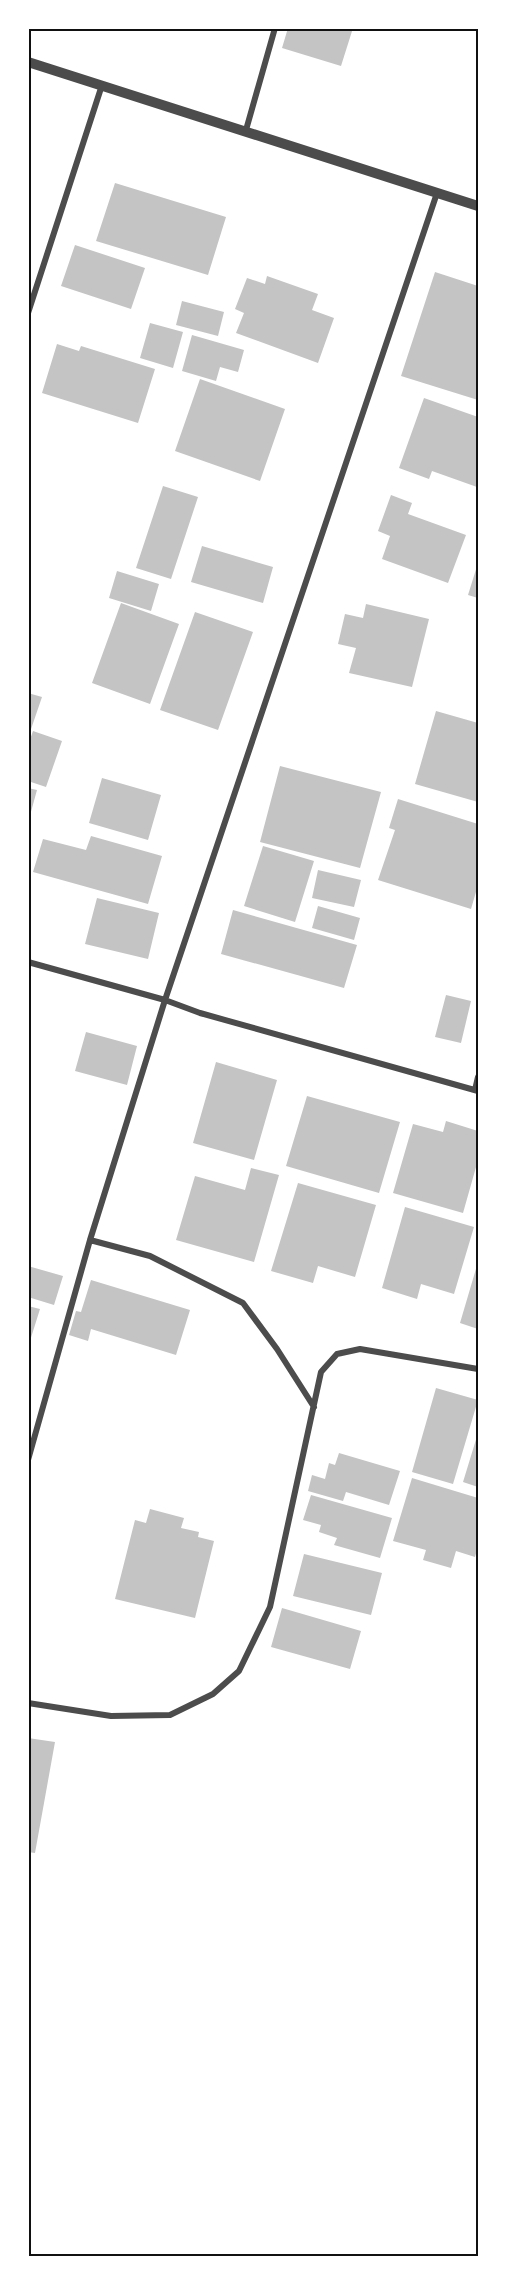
<svg xmlns="http://www.w3.org/2000/svg" width="507" height="2285" font-family="'Golos Text',sans-serif">
<rect width="100%" height="100%" fill="#fff"/>
<path fill="#c4c4c4" d="M288 28H353L341 66 282 48Z
M115 183 226 217 208 275 96 241Z
M75 245 145 268 131 309 61 286Z
M435 272 478 286V400L401 376Z
M267 276 318 294 312 310 334 318 318 363 236 333 244 313 235 309 247 278 265 284Z
M182 301 224 312 218 336 176 325Z
M150 323 183 332 173 368 140 358Z
M192 335 244 350 238 372 220 367 216 381 182 371Z
M57 344 79 351 81 346 155 369 138 423 42 393Z
M200 379 285 409 260 481 175 451Z
M424 398 478 417V482L477 487 432 471 429 479 399 468Z
M163 486 198 497 171 579 136 568Z
M391 495 412 503 408 514 466 535 448 583 382 559 390 536 378 531Z
M202 546 273 567 263 603 191 582Z
M478 563V598L468 595Z
M117 571 159 584 151 611 109 598Z
M121 603 179 624 150 704 92 683Z
M366 604 429 619 412 687 349 673 356 648 338 644 345 614 363 618Z
M195 612 253 632 218 730 160 710Z
M28 693 42 697 29 735H28Z
M436 711 478 723V802L415 784Z
M33 731 62 741 46 787 28 781V745Z
M280 766 381 792 360 868 260 842Z
M102 778 161 795 148 840 89 823Z
M28 788 37 790 29 819H28Z
M398 799 478 824V885L471 909 378 880 395 830 389 828Z
M91 836 162 856 148 904 33 872 43 839 86 850Z
M263 846 314 861 295 922 244 906Z
M318 870 361 880 354 907 312 898Z
M97 898 159 913 148 959 85 944Z
M318 906 360 918 354 940 312 928Z
M233 910 357 945 344 988 221 954Z
M446 995 471 1001 461 1043 435 1037Z
M86 1032 137 1046 127 1085 75 1071Z
M216 1062 277 1080 254 1160 193 1143Z
M307 1096 400 1122 379 1193 286 1166Z
M446 1121 478 1131V1160L463 1213 393 1193 413 1124 443 1132Z
M251 1168 279 1175 254 1262 176 1240 195 1176 245 1190Z
M298 1183 376 1205 355 1277 318 1266 313 1283 271 1271Z
M405 1207 474 1227 454 1294 421 1284 417 1299 382 1288Z
M478 1262V1329L460 1323Z
M28 1266 63 1276 54 1305 28 1297Z
M91 1280 190 1310 176 1355 91 1329 88 1341 69 1335 76 1311 81 1312Z
M28 1306 40 1309 29 1344H28Z
M436 1388 478 1400 453 1484 412 1472Z
M478 1433V1487L463 1482Z
M339 1453 400 1471 389 1505 346 1492 343 1501 308 1491 312 1475 325 1479 329 1463 335 1465Z
M412 1478 478 1498V1546L475 1557 456 1551 451 1568 423 1560 426 1550 393 1541Z
M311 1495 392 1518 380 1558 334 1545 337 1538 319 1532 321 1525 303 1520Z
M150 1509 184 1518 181 1528 199 1532 198 1537 214 1541 195 1618 115 1599 135 1520 146 1523Z
M304 1554 382 1573 371 1615 293 1596Z
M282 1608 361 1631 350 1669 271 1647Z
M28 1738 55 1742 35 1853 28 1852Z"/>
<g fill="none" stroke-linecap="round" stroke-linejoin="round">
<path stroke="#4c4c4c" stroke-width="6" d="M246 130 275 28
M28 313 102 85
M28 962 165 1000 200 1013 478 1091
M475 1090 478 1077
M90 1240 150 1256 243 1303 277 1349 314 1407
M28 1460 90 1240 165 1000 437 193
M28 1703 111 1716 170 1715 213 1694 239 1671 270 1607 321 1372 337 1354 360 1349 478 1369"/>
<path stroke="#4c4c4c" stroke-width="10" d="M28 62 478 206"/>
</g>
<rect width="507" height="2285" fill="none" stroke="#ffffff" stroke-width="60"/>
<rect x="30" y="30" width="447" height="2225" fill="none" stroke="#111" stroke-width="2"/>
</svg>
